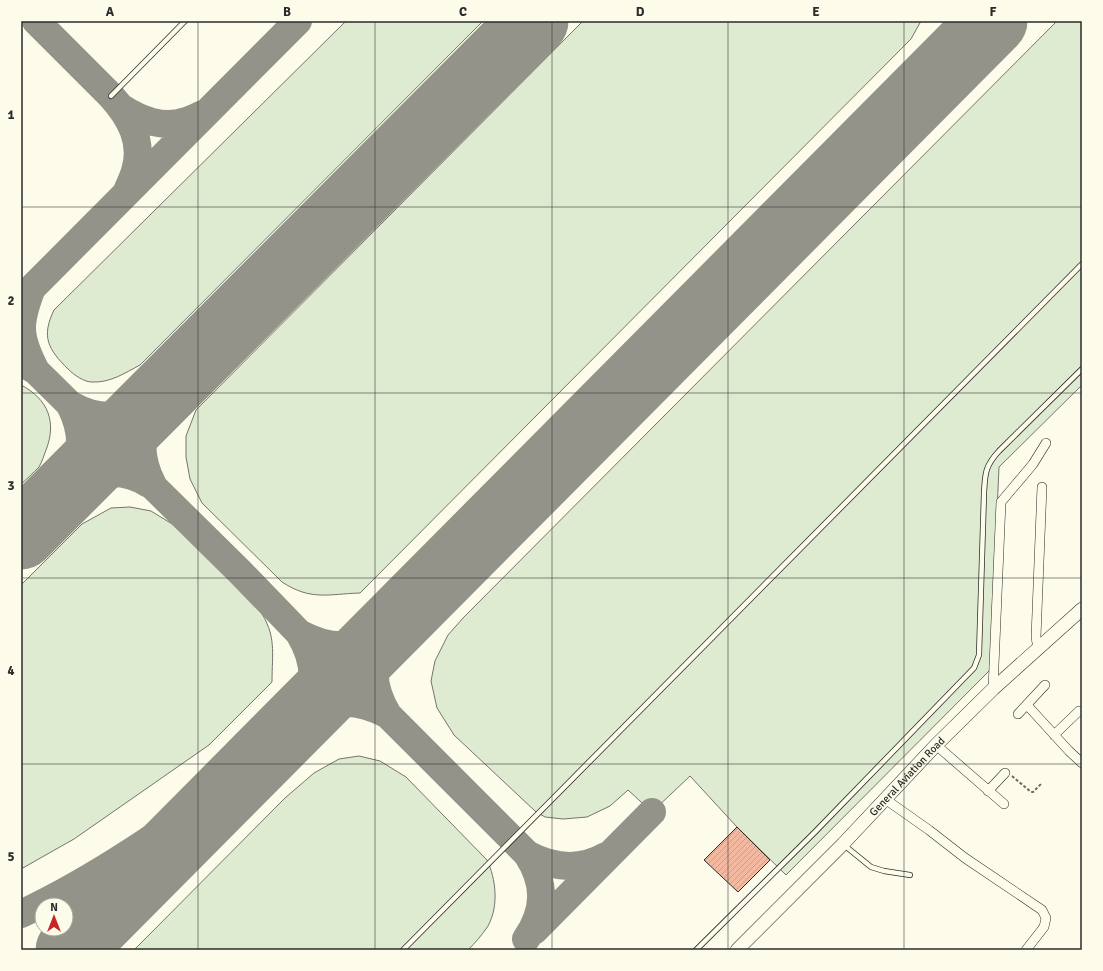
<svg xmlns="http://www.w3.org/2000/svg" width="1103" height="971" font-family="Signika,sans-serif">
<defs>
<pattern id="building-hatch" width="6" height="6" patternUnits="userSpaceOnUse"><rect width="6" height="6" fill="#f2b8a0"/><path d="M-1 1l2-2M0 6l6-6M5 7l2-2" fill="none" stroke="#d09e8a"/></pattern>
</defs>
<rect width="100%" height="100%" fill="#fdfbea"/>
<path fill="#deebd1" stroke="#74746e" d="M346 21H483L140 365C125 373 110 383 92 382 84 382 74 375 68 369 48 349 41 337 54 310Z
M583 21H921L911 39 360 593C328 594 311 601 282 582L202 503 190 479 186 457V436L196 410Z
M1057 21H1082V385L999 467 990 670 786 875 737 827 690 776 652 812 628 790 610 806 587 817 563 819 545 817 535 811 454 735 437 708 431 681 435 661 448 635 464 617Z
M21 385C48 399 57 422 46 450 44 455 42 462 39 467 33 473 27 479 21 484Z
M130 507 151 511 177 527 259 609C277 636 272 652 272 682L209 745 74 839 21 869V585L82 524 111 508Z
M359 756 380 761 406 777 487 860C496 879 499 906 488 926 482 935 475 943 468 950H134L285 798 314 773 339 759Z"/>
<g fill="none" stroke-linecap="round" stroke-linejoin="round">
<path stroke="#94938a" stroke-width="28" d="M36 21 111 96C130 117 144 142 135 171 133 178 130 184 127 191
M122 108C140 120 164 129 186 121 192 119 198 116 203 114
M905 109 966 21
M32 288C18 324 18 336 36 371
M21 299 298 21
M21 362 36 371 240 572 299 633C317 663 317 689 299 719
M73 406C101 422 131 418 156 399
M153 485C137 455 140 429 156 399
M66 489C93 472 120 466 149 484
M66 489C84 462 85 434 70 405
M389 629C370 659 370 685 388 715L527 854C546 883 546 910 526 939
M299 633C332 651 358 649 389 629
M299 719C329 699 355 697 388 715
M527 854C553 868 580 871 606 856
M21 914C102 876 175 823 248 771
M534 931 652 812"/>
<path stroke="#94938a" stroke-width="69" d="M21 535 534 21
M70 950 993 21"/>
</g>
<path fill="url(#building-hatch)" stroke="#2b2b2b" d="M737 827 770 860 738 892 704 860Z"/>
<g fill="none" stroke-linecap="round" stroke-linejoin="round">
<g stroke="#2b2b2b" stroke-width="6">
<path id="lane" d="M111 96 185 21
M844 845 871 867 884 871 910 875
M403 950 1082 264
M696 950 815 832 974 668 979 655 984 493C985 474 985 466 999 451L1082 369"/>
</g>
<g stroke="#2b2b2b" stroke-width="10">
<path id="street" d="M1041 648 1037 643 1036 637 1042 487
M993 689 1001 502 1033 464 1046 443
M1027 705 1069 751 1082 763
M1018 714 1045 685
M1054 735 1079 711
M936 745 1004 804
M988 791 1005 773
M885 799 929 830 965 858 1042 910 1046 918 1044 927 1026 950"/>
</g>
<g stroke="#2b2b2b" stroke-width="14">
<g id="secondary">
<path id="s1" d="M737 950 843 844 936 745 993 689 1082 609"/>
</g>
</g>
<path stroke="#6a6964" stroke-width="2" stroke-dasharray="3 2" stroke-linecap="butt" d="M1012 776 1031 792H1033L1042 783"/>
<use href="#lane" stroke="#fdfbea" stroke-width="4.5"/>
<use href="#street" stroke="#fdfbea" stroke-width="9"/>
<use href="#secondary" stroke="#fdfbea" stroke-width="13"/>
</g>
<path fill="none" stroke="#2b2b2b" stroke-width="1" stroke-opacity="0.55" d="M198 21V950M375 21V950M552 21V950M728 21V950M904 21V950M21 207H1082M21 393H1082M21 578H1082M21 764H1082"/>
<g text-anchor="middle" stroke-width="3" stroke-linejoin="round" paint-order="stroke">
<g font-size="11" fill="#2b2b2b" stroke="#fdfbea">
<text dy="4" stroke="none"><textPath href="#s1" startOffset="243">General Aviation Road</textPath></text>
</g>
</g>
<rect width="1103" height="971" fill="none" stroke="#fdfbea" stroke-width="44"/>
<g transform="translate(54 917)"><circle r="19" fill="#fdfbea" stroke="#a9a89e"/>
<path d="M0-3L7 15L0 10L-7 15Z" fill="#c62828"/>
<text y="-6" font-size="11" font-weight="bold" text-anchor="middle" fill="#2b2b2b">N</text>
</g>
<rect x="22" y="22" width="1059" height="927" fill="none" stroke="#2b2b2b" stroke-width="1.5"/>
<g font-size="13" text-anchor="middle" font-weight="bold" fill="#2b2b2b">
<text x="110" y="16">A</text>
<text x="287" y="16">B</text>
<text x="463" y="16">C</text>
<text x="640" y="16">D</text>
<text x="816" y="16">E</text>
<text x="993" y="16">F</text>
<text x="11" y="119">1</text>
<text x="11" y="305">2</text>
<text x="11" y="490">3</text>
<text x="11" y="675">4</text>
<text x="11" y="861">5</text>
</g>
</svg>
